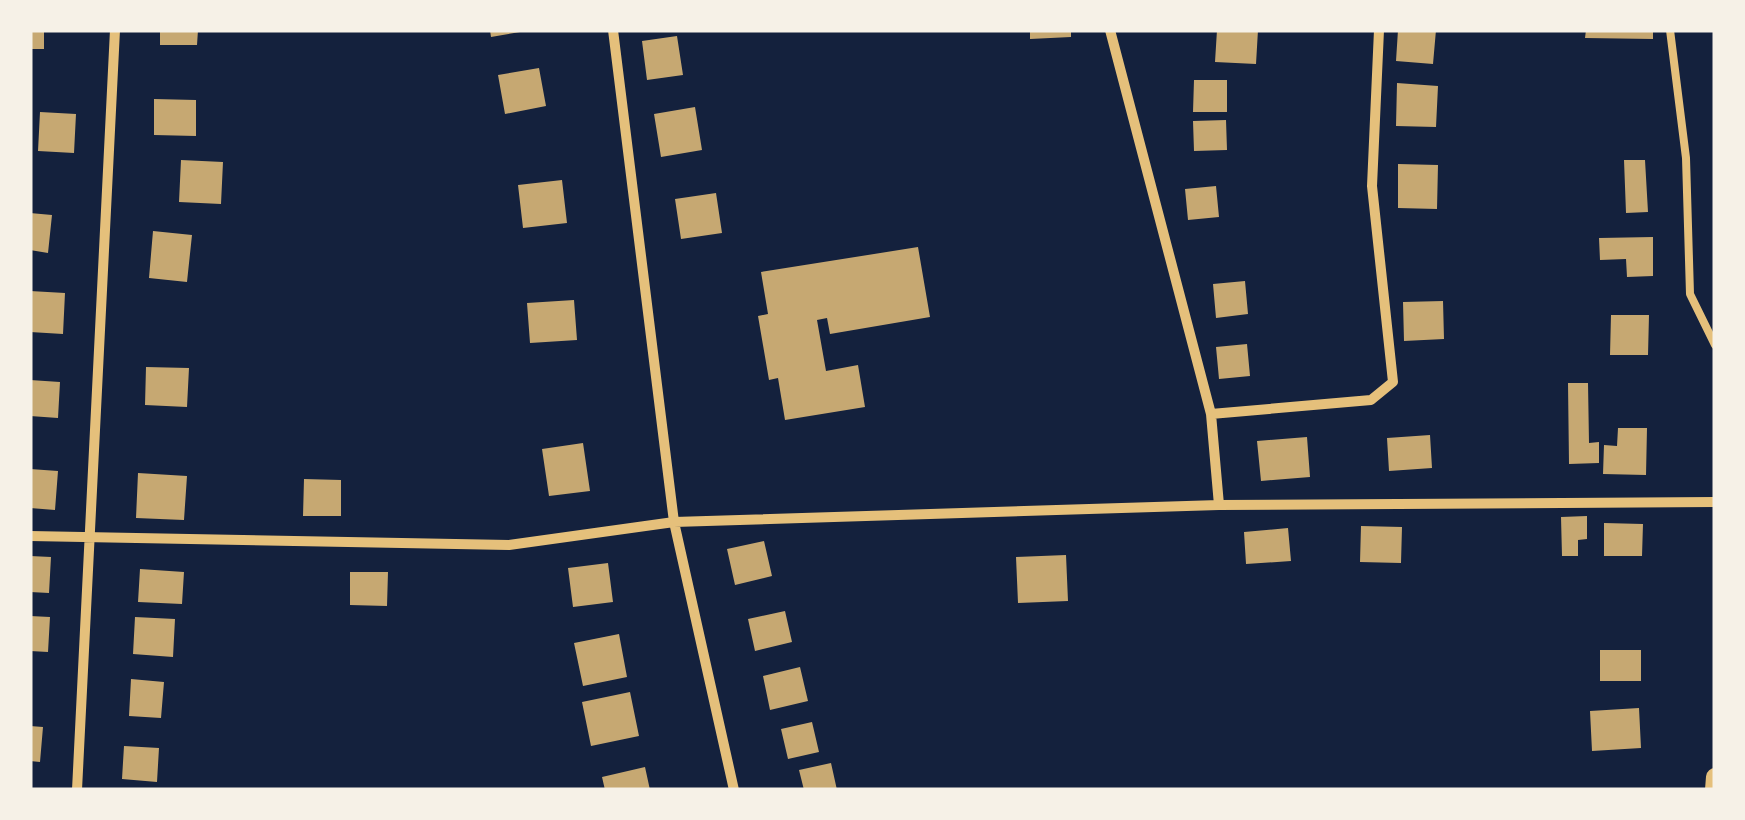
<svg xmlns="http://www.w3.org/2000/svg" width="1745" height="820" font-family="'Nunito Sans',sans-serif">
<rect width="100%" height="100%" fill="#14213d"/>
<path fill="#c6a872" d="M30 30H44V49H30Z
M160 30H198L197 45H160Z
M490 30H520V32L491 37Z
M1030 30H1071V37L1030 39Z
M1217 30H1258L1256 64 1215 62Z
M1398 30H1436L1433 64 1396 61Z
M1586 30H1653V39L1585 38Z
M677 36 683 75 647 80 642 41Z
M539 68 546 106 505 114 498 75Z
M1194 80H1227V112H1193Z
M1397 83 1438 86 1436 127 1396 126Z
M154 99 196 100V136L154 135Z
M695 107 702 150 661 157 654 114Z
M40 112 76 114 74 153 38 151Z
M1226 120 1227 150 1194 151 1193 121Z
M181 160 223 162 221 204 179 202Z
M1624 160H1645L1648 212 1626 213Z
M1398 164 1438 165 1437 209 1398 208Z
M562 180 567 223 523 228 518 185Z
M1216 186 1219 217 1188 220 1185 189Z
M716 193 722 233 681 239 675 199Z
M30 213 52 215 48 253 30 250Z
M153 231 192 235 187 282 149 278Z
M1653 237V276L1627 277 1626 259 1600 260 1599 238Z
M918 247 930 317 830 334 827 318 817 320 826 371 858 365 865 407 785 420 778 378 769 380 758 316 768 314 761 272Z
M1245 281 1248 314 1216 318 1213 284Z
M30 291 65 293 63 334 30 332Z
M574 300 577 340 530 343 527 303Z
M1443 301 1444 339 1404 341 1403 302Z
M1611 315H1649L1648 355H1610Z
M1247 344 1250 376 1219 379 1216 347Z
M146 367 189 368 187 407 145 405Z
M30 380 60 382 58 418 30 416Z
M1568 383H1588L1589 443 1599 442V463L1569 464Z
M1618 428H1647L1646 475 1603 474 1604 445 1617 446Z
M1430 435 1432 468 1389 471 1387 438Z
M1307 437 1310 477 1261 481 1257 441Z
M583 443 590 491 549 496 542 449Z
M30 469 58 471 55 510 30 508Z
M138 473 187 476 184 520 136 518Z
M304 479 341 480V516H303Z
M1587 516V539L1578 540V556H1562L1561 517Z
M1604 523 1643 524 1642 556H1604Z
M1361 526 1402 527 1401 563 1360 562Z
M1288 528 1291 561 1246 564 1244 532Z
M764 541 772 576 735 585 727 549Z
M1066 555 1068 601 1018 603 1016 557Z
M30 556 51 557 49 593 30 592Z
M608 563 613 602 573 607 568 568Z
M140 569 184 572 182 604 138 602Z
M350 572H388L387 606 350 605Z
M785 611 792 642 755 651 748 619Z
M30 616 50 617 48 652 30 651Z
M135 617 175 619 173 657 133 654Z
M619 634 627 677 583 686 574 643Z
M1600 650H1641V681H1600Z
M800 667 808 701 770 710 763 676Z
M131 679 164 682 161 718 129 716Z
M630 692 639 736 591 746 582 702Z
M1639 708 1641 748 1592 751 1590 711Z
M812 722 819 752 788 759 781 729Z
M30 726 43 727 40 762 30 761Z
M124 746 159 748 157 782 122 779Z
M831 763 837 790H804L799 770Z
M645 767 650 790H605L602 777Z"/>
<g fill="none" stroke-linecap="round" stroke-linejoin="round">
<path stroke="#e5c07b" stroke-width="8" d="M1670 30 1686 158 1690 294 1715 345"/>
<path stroke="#e5c07b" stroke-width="10" d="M613 30 674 522 734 790
M1110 30 1211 414 1219 505
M1211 414 1371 400 1393 382 1372 186 1379 30
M30 536 509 545 674 522 1219 505 1715 502
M77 790 115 30"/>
<path stroke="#e5c07b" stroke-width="18" d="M1714 790 1715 777"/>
</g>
<rect width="1745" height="820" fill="none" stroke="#f6f1e7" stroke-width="65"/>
</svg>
